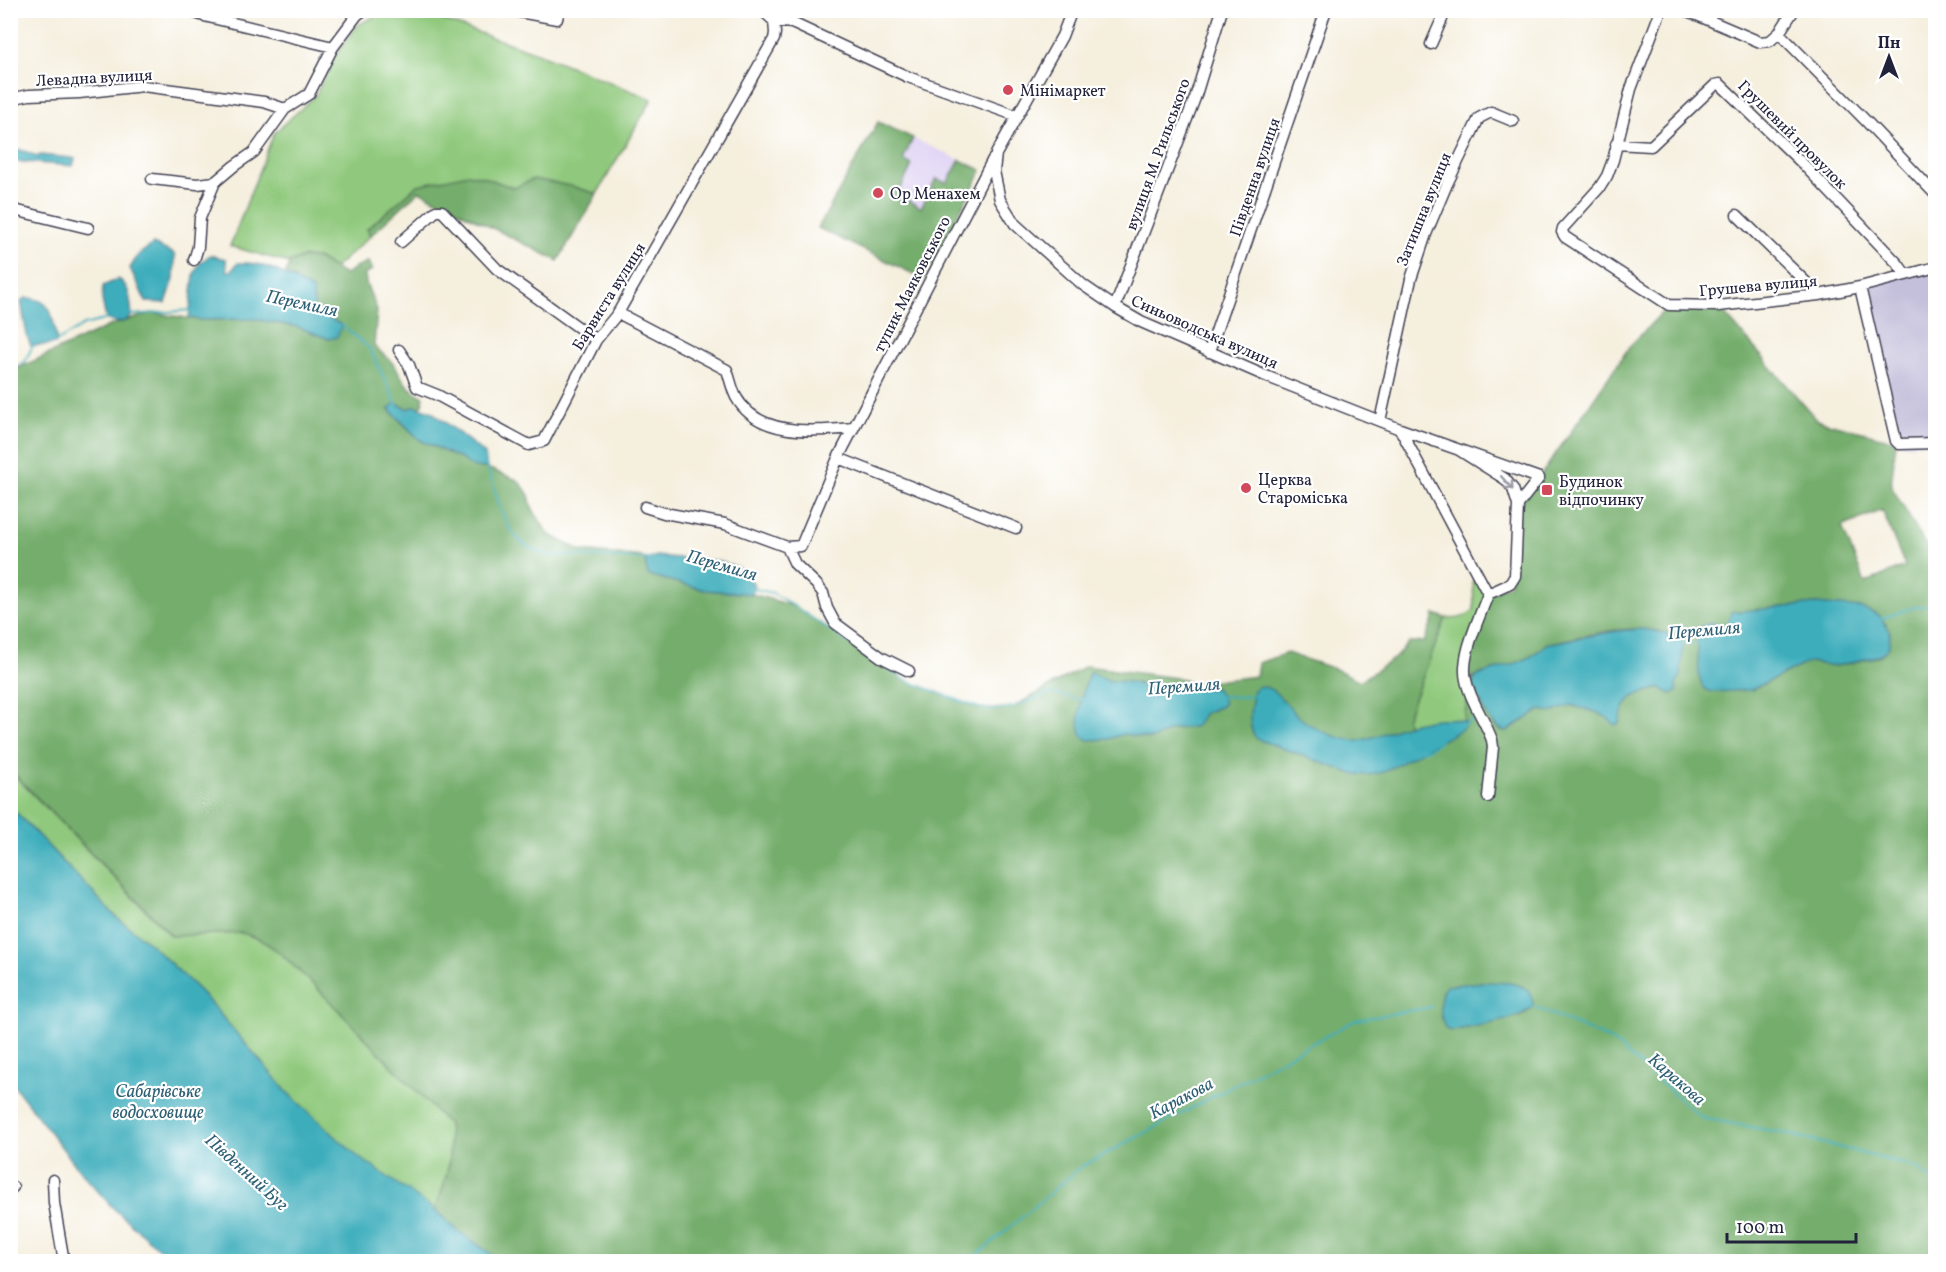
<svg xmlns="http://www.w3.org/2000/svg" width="1946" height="1272" font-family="Vollkorn,serif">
<rect width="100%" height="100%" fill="#fff"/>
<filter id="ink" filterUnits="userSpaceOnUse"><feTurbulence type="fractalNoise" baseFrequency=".0167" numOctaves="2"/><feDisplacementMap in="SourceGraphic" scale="12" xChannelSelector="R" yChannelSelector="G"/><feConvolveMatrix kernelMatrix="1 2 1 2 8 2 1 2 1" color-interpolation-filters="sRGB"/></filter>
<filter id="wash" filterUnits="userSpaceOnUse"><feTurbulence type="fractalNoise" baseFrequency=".008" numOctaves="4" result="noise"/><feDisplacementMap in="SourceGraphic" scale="24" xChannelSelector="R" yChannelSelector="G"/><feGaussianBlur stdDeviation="1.35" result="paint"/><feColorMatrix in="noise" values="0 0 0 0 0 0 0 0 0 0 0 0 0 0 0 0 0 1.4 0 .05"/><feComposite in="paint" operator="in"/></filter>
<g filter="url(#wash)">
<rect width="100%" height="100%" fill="#f5efde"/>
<path fill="#e0d4f4" d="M878 122 982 170 924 279 819 227Z"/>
<path fill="#c4c0db" d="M1935 267V443L1899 444 1860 287Z"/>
<path fill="#90c97d" stroke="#59765c" stroke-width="1.5" d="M384 11H417L540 54 652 99 597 194 571 186 514 188 483 177 418 185 367 229 370 236 335 268 317 258 303 257 289 263 230 246 274 133 315 96 337 53 358 25Z
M1479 578 1488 594 1465 663 1480 714 1462 721 1430 720 1408 726 1406 719 1446 618C1458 620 1465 617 1474 610L1473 581Z
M10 771 171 936 243 933 261 940 279 952 314 985 448 1124C452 1151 449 1174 440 1199L529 1261H463L318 1121 288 1093 200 991 147 941 117 918 11 807Z"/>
<path fill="#74ad6c" stroke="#4b6854" stroke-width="1.5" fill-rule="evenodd" d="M878 122 913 138 903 160 912 165 898 194 921 208 936 179 947 183 960 160 982 170 924 279 818 228Z
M468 174 483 177 514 188 533 179 571 186 597 194 558 261 419 191 370 236 367 229 418 185Z
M303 257 317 258 345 275 355 267 368 262 372 270 365 274 366 283 377 310 374 346C380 352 390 359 395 366 405 382 406 388 424 397L421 408 415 406 408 409 396 403 389 410 420 440 461 459 473 467 487 468 517 480 523 486 529 495 532 508 548 534 581 551 644 557 648 575 705 590 752 594 794 606 905 680 979 708 993 709 1013 707 1086 666 1184 679 1190 684 1256 676 1258 663 1287 653 1338 670 1360 681 1395 658 1409 642H1424L1435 614 1446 618 1406 719 1415 754 1462 729 1471 680 1476 677 1474 682 1494 726 1500 730 1507 731 1540 710 1554 712 1571 705 1596 712 1619 723C1627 692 1633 696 1661 688L1671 694 1676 684 1675 637C1670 635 1664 632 1658 631 1622 624 1581 637 1546 644 1525 667 1493 667 1465 680V669L1488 594 1510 584 1518 505 1539 478 1630 346 1669 305 1718 306 1817 420 1896 441 1891 486 1935 561V1261H501L458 1231 435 1210C447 1179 453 1158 448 1124L314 985 279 952 261 940 243 933 172 936 11 771 10 372 109 326 152 313 201 320 255 319 298 327 329 339 342 325 314 311 313 291 286 274 289 263ZM1882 510 1905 566 1865 583 1842 527ZM1816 604 1879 615 1890 631 1889 647 1881 656 1836 666 1809 662 1751 690 1698 644 1697 628 1710 623 1728 625 1731 612ZM1090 672 1110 681 1132 682 1154 689 1215 688 1221 706 1207 711 1193 727 1173 729 1149 739 1124 734 1109 739 1080 730C1080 709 1081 691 1090 672ZM1481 982 1516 984 1530 1010 1521 1016 1451 1031 1446 1029C1441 1018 1440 1003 1442 991Z"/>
<path fill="#3eadbc" stroke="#30687c" stroke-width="1.5" d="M13 148C22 150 30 152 37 157L40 155 72 158 75 159 73 166 12 161 11 150Z
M153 244 173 253 175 256 174 279 166 303 146 302 130 268 138 255Z
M210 255 226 259 227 271H231L238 263C265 261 291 277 313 291L314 311 342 325 337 337 329 339 298 327 255 319 201 320 189 318 194 274 200 263Z
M118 279C131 286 130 302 132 315 125 324 115 324 106 319L102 300 103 286Z
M25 298C54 297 53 320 57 342L55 344 31 346 27 336 21 302Z
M395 403 408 409 415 406 431 411 485 454 487 468 473 467 461 459 420 440 389 409Z
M656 556C684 560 715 555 742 570 747 573 751 580 754 585L752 594 705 590 648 575 645 561Z
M1816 604 1862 608 1879 615 1890 631 1889 647 1881 655 1836 666 1809 662 1751 690 1712 692 1703 688 1699 676 1697 628 1710 623 1727 625 1731 612Z
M1642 629C1657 631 1670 633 1683 642L1681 676 1676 684 1677 691 1671 694 1660 688C1633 696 1627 693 1619 723L1615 725 1608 718 1596 712 1571 705 1554 712 1540 710 1507 731C1489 730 1481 701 1474 687V682C1476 677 1475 677 1480 675 1504 665 1527 665 1546 644L1617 631Z
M1090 672 1110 681 1131 682 1154 689 1215 688 1221 695 1224 703 1221 706 1203 714 1197 725 1193 727 1173 729 1155 738 1149 739 1124 734 1109 739 1088 740 1081 735C1076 715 1082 691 1090 672Z
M1260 686C1276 687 1288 707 1299 717 1314 729 1336 739 1354 740 1367 741 1378 735 1390 731 1410 723 1447 713 1467 723L1462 729 1384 772 1369 775 1353 774 1257 739C1246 728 1251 705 1254 690Z
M11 807 117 918 147 941 200 991 288 1093 356 1155 435 1210 458 1231 501 1261H172L112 1207 80 1171 11 1082Z
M1481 982C1501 983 1533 978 1533 1006 1520 1022 1472 1026 1451 1031L1446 1029C1440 1018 1437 996 1446 986Z"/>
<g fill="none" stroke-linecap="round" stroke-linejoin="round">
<path stroke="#3eadbc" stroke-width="2" d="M132 315 192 310
M342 325 370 349 397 405
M56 342 84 325 108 319
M10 370 25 362 33 345
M486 464C501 502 502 547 551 555L650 559
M751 588 773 593 794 606 905 680 979 708 993 710 1013 707 1051 693 1082 700
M1880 619 1915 607 1936 605
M1681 643 1700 644
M1218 696 1241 697 1254 696
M1464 725 1475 719
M1421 751 1428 749 1440 741
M1533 1006 1611 1040 1702 1118 1788 1134 1915 1167 1936 1184
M969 1262 1081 1167 1356 1020 1432 1007"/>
</g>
</g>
<g filter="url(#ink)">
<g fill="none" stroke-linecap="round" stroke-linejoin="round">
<g stroke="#424153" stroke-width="13">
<path id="minor" d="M187 10 204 16 333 47
M509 10 557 19 559 10
M1072 10 1062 36 996 154 994 171 1000 200 1015 224 1083 285 1115 307 1141 322 1268 377 1400 429 1539 478 1518 505 1513 489 1505 479 1459 450
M1661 10 1631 89 1613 160 1607 176 1600 187 1563 228 1562 232 1565 237 1669 305 1718 306 1819 295 1860 287 1936 267
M1685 10 1760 42 1770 41 1779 33 1868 123 1936 195
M774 21 792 23 908 77 1017 116
M1779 33 1794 10
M1431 44 1446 10
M10 99 29 95 79 93 143 86 264 102 285 109
M1616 144 1651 146 1715 85 1720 84 1803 164 1898 264 1906 275
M152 179 197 184 215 182 234 166 254 152 285 109 309 94 333 47 357 15 364 10
M10 209 88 228
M1737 215 1819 295
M401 242 436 211H442L497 269 596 340
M194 260 198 247 200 218 215 182
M1860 287 1896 441 1899 444 1936 443
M1115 307 1195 98 1222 10
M618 313 727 370C730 379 732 389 736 397 759 438 815 431 853 428
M399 350 409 365 417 387 437 395 529 445 544 441 596 340 618 313 774 39 775 33 774 21 762 10
M1209 352 1326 10
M1380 421 1411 279 1426 234 1447 184 1479 118 1491 112 1513 121
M1400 429 1488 594 1510 584 1515 576 1518 505
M838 458 1016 528
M645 507 664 513 725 524 787 547 801 546 838 458 993 159
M787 547 795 564 816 584 823 593 827 608 835 623 881 657 909 671
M1488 594C1480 617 1460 656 1466 680 1470 701 1485 720 1492 740L1493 747 1488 797
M53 1180 54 1203 64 1262
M10 1189 13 1187"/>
</g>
<use href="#minor" stroke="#fff" stroke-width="10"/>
</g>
<defs><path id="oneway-shaft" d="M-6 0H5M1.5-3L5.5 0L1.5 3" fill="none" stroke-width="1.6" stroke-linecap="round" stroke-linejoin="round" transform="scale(1.5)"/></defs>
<use stroke="#9c9ca7" href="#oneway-shaft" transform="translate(1507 483) rotate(49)"/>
</g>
<g fill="#d1495b" stroke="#fff" stroke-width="2">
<circle cx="1008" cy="90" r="6"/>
<circle cx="878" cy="193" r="6"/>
<circle cx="1246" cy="488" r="6"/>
<rect x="1541" y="484" width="12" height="12" rx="3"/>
</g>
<g text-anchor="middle" stroke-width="4.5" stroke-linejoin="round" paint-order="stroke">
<g font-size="16" fill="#22223b" stroke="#fff">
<text transform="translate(94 77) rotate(-3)" y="6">Левадна вулиця</text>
<text transform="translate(1793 134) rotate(45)" y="6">Грушевий провулок</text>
<text transform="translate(1157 154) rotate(-70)" y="6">вулиця М. Рильського</text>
<text transform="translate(1254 177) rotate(-71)" y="6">Південна вулиця</text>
<text transform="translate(1423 209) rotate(-68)" y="6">Затишна вулиця</text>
<text transform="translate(911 284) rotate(-63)" y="6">тупик Маяковського</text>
<text transform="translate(1758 285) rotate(-5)" y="6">Грушева вулиця</text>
<text transform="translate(608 296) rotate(-58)" y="6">Барвиста вулиця</text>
<text transform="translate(1205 331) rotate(24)" y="6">Синьоводська вулиця</text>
</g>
<g font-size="16" fill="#22223b" stroke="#fff" text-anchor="start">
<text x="1020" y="96">Мінімаркет</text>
<text x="890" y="199">Ор Менахем</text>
<text x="1258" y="485">Церква<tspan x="1258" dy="18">Староміська</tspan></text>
<text x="1559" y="487">Будинок<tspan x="1559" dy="18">відпочинку</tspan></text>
</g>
<g font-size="18" font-style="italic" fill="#2f6175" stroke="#fff">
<text transform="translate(302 303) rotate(12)" y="6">Перемиля</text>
<text transform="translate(722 565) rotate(16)" y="6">Перемиля</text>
<text transform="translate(1704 630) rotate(-5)" y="6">Перемиля</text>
<text transform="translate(1184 686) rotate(-4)" y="6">Перемиля</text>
<text transform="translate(1677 1079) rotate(41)" y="6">Каракова</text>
<text x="158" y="1097">Сабарівське<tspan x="158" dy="21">водосховище</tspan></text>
<text transform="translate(1181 1098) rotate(-28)" y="6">Каракова</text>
<text transform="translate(247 1172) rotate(42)" y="6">Південний Буг</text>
</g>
</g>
<rect width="1946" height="1272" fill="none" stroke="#fff" stroke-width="36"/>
<g transform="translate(1889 57)" stroke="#ffffff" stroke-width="4.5" paint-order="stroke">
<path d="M0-4.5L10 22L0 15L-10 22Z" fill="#22223b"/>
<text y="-9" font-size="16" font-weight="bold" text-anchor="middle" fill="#22223b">Пн</text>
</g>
<path d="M1727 1233v9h129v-9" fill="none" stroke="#22223b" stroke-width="3"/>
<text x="1736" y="1233" font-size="18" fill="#22223b" stroke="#ffffff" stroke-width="4.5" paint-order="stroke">100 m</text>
</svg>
